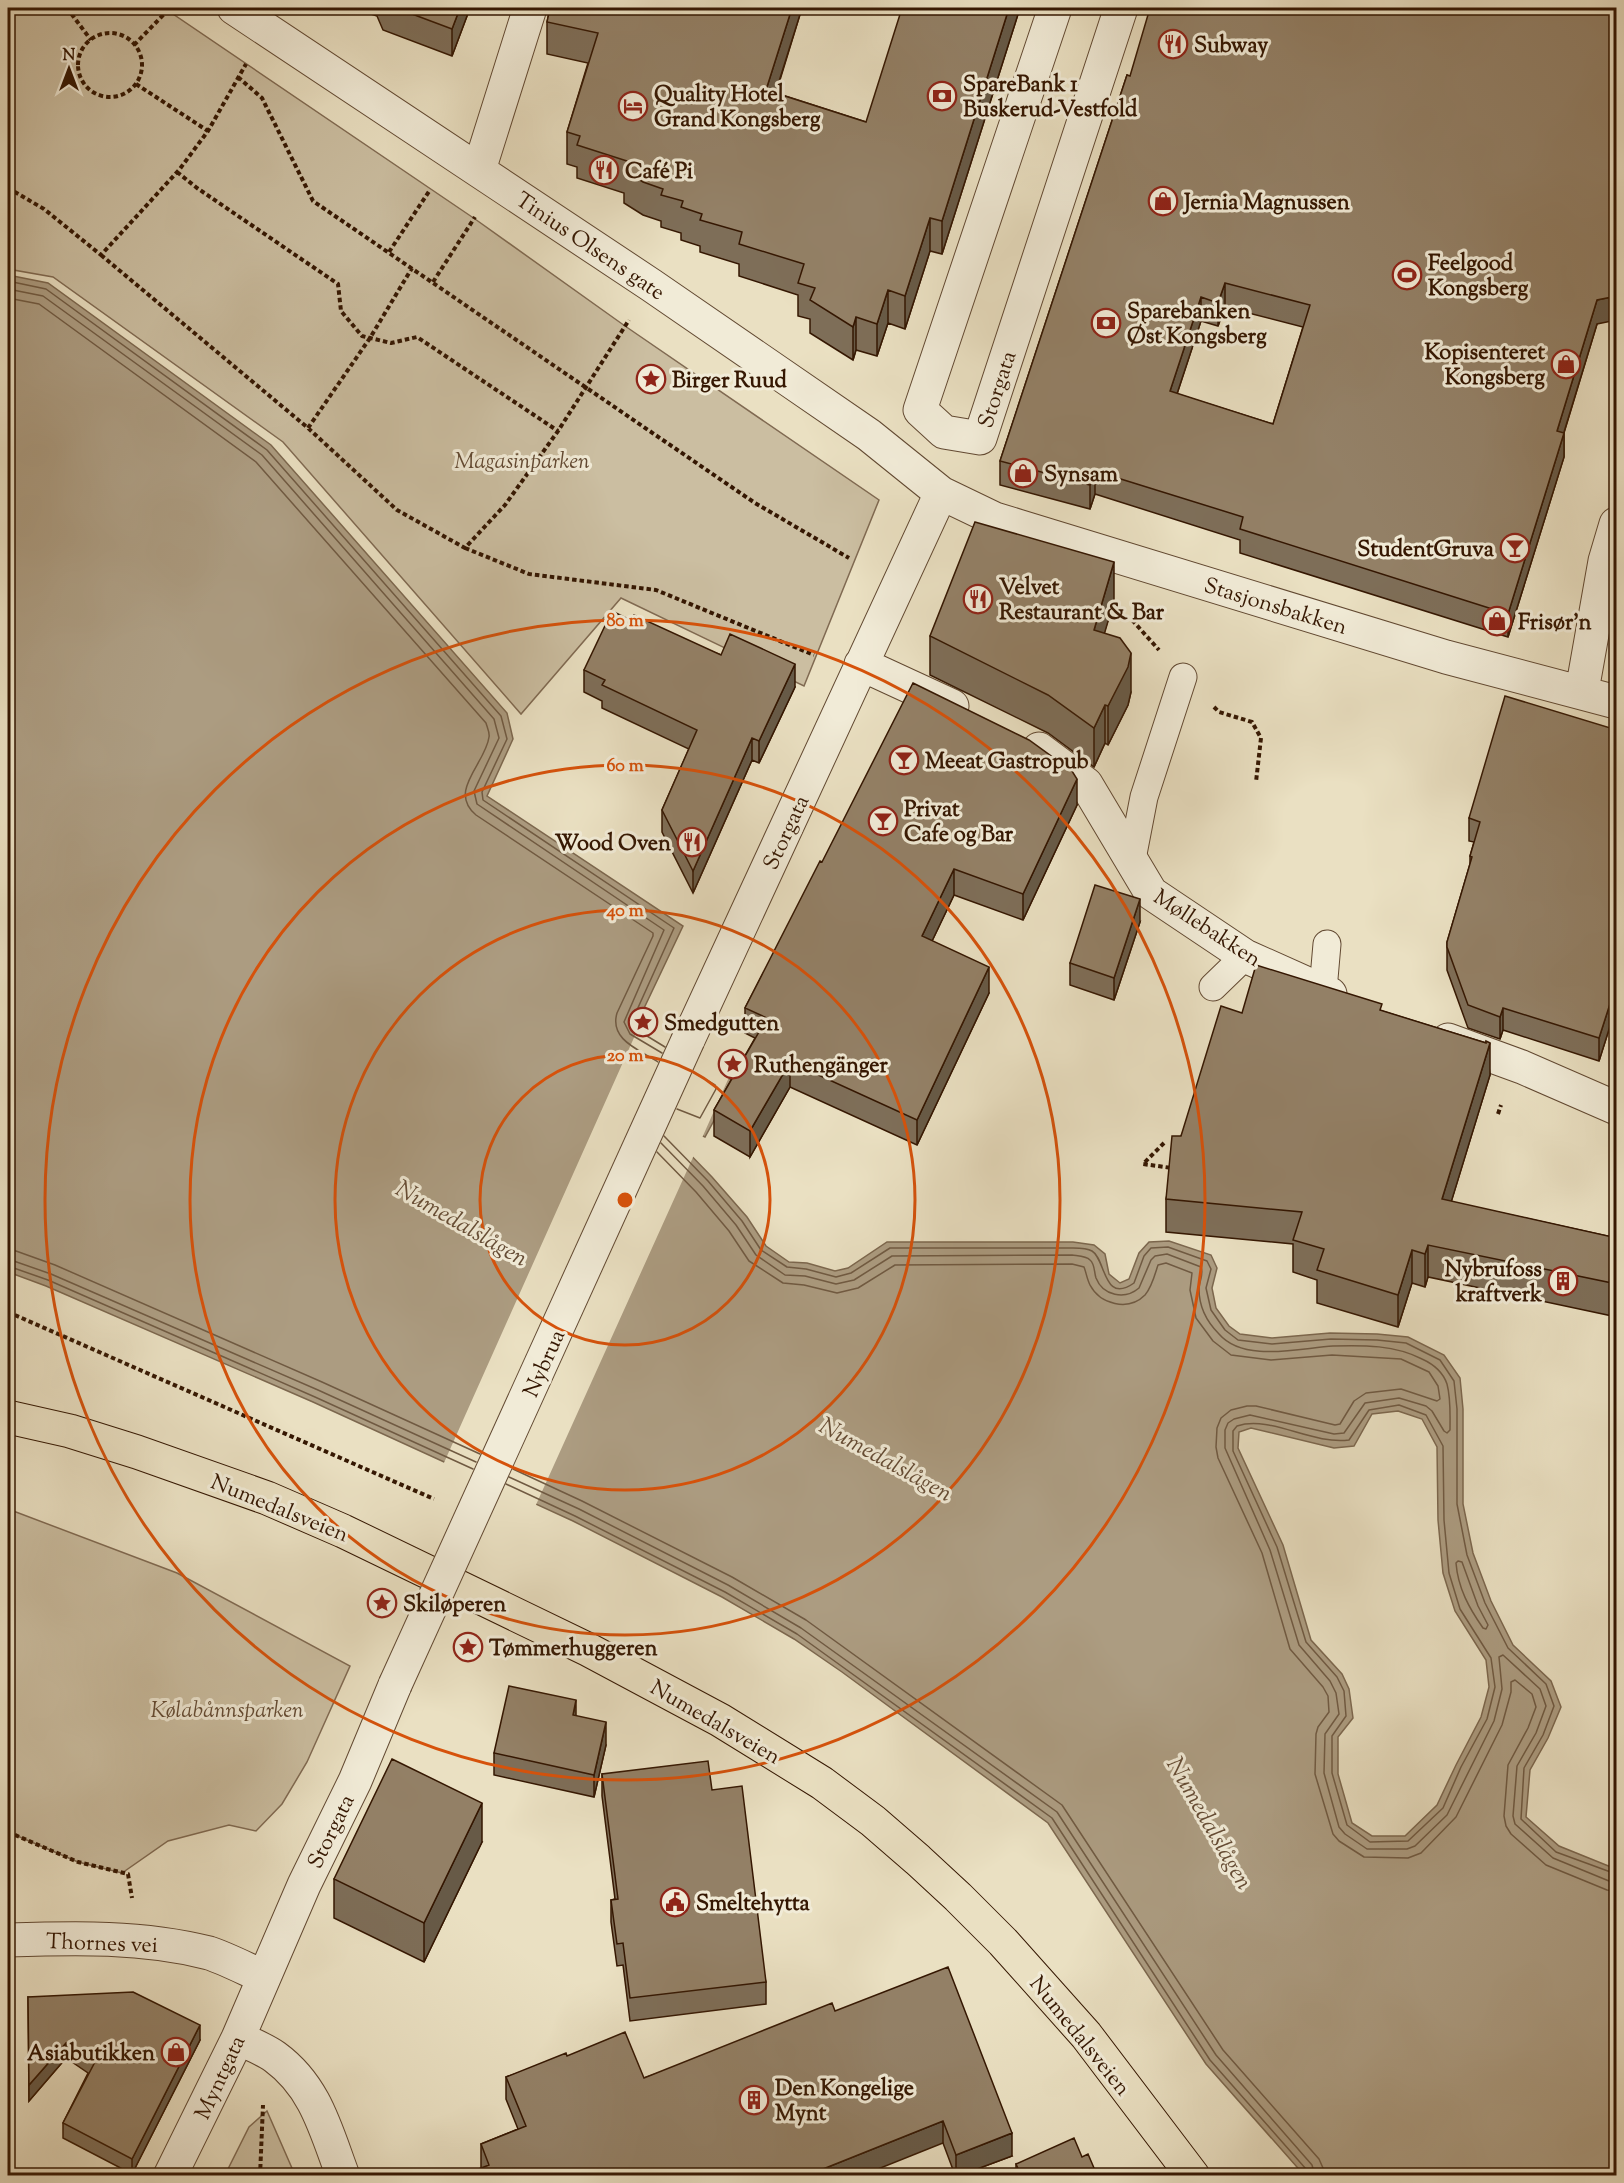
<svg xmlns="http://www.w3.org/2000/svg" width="1624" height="2183" font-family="'Sorts Mill Goudy',serif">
<rect width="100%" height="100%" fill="#eae0c2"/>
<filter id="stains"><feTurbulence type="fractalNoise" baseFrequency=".00333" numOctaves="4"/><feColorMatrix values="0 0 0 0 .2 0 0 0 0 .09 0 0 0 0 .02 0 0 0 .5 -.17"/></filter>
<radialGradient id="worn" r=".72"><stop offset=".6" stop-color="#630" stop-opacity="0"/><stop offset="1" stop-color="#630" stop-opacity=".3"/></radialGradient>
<path fill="#cbbea1" stroke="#806a52" stroke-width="1.5" d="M8 8H164L475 219 625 326 879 500 804 686 621 598 521 714 283 442 53 277 8 269Z
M8 1509 177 1573 350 1666 307 1762 282 1804 256 1831 229 1825 168 1841 122 1873 78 1862 8 1832Z
M267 2111 295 2175H225L249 2127Z"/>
<path fill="#ac9c81" stroke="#7c674e" stroke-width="1.5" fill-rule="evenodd" d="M8 275 48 283 271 445 507 713 513 739 487 796 683 926 637 1023 735 1082 705 1137 655 1114 677 1141 712 1177 747 1217 766 1246 789 1262 807 1263 835 1271 848 1268 887 1242H1073L1094 1245 1105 1254 1109 1274 1120 1283 1129 1279 1139 1253 1149 1242 1169 1241 1211 1255 1217 1268 1212 1288 1216 1308 1229 1326 1240 1334 1272 1338 1330 1333 1377 1334 1408 1337 1444 1355 1460 1378 1463 1409V1504L1473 1553 1491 1601 1513 1645 1551 1681 1561 1707 1548 1738 1530 1770 1526 1817 1559 1846 1616 1869V2175H1304L1206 2064 1048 1823 842 1672 794 1639 722 1597 573 1521 313 1402 46 1286 8 1272ZM1398 1411 1422 1419 1437 1447 1438 1520 1443 1573 1455 1611 1486 1660 1489 1687 1481 1717 1456 1765 1437 1805 1405 1836H1372L1352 1823 1338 1774V1737L1353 1718 1349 1689 1342 1674 1311 1640 1283 1545 1238 1448 1239 1432 1251 1428 1334 1448 1354 1446 1372 1414Z"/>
<path fill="#eae0c2" d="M641 1022 730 1075 702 1138 664 1121 694 1155 535 1507 443 1465Z"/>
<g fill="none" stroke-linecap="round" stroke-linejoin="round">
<path stroke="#705a42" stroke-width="1.5" d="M8 281 46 289 267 450 501 716 507 739 482 792 483 800 674 928 632 1021 634 1028 665 1047
M8 289 43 296 262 455 494 719 499 738 474 791 477 804 664 930 624 1022 630 1034 662 1053
M8 298 39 304 256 462 486 723C487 727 490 733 489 737 486 763 447 791 476 815L653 933V936L617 1013C609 1040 640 1050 658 1062
M677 1109 700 1118 716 1089 715 1085 693 1072
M664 1136 708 1181 742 1221 761 1250 787 1267 806 1269 836 1277 851 1273 890 1248H1073C1079 1248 1087 1248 1092 1251 1106 1259 1103 1305 1134 1283L1144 1256 1151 1248 1168 1247 1207 1261 1211 1269 1206 1288 1211 1310 1225 1330 1238 1340 1272 1344 1331 1339 1377 1340 1406 1343 1440 1360 1454 1381 1457 1409V1504L1467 1555 1485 1603 1508 1648 1546 1684 1554 1706 1543 1735 1524 1768 1521 1819 1556 1852 1616 1874
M661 1143 703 1186 736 1225 756 1255 785 1275 805 1276 836 1284 854 1280 892 1256 1072 1255C1078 1256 1086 1256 1090 1260 1095 1264 1094 1272 1096 1278 1103 1296 1125 1300 1139 1288L1151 1260 1155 1256 1167 1254 1201 1267C1204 1275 1199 1281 1199 1289 1199 1306 1207 1322 1219 1334 1244 1363 1299 1348 1333 1346 1364 1345 1395 1345 1422 1359 1433 1364 1443 1372 1447 1384 1451 1399 1450 1415 1450 1430L1447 1433 1444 1431 1432 1411 1426 1406 1399 1398 1365 1403 1344 1433 1334 1434 1250 1415 1234 1419 1228 1423 1225 1430V1448L1270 1550 1299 1645 1330 1681 1336 1693 1339 1714 1325 1734 1324 1773 1339 1827 1345 1834 1367 1849H1407L1415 1846 1447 1815 1494 1721 1502 1689 1499 1657 1503 1655 1540 1689 1546 1706 1536 1733 1517 1766 1513 1816 1515 1824 1553 1858 1609 1881 1616 1882
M657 1152 696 1192 729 1231 749 1261 783 1283 804 1285 837 1293 858 1288 895 1265 1072 1264 1084 1267C1086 1272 1087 1279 1090 1285 1100 1304 1128 1312 1145 1295 1152 1287 1155 1274 1158 1265L1166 1263 1192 1273 1190 1290 1196 1318 1213 1341 1231 1355 1271 1360 1332 1355 1401 1359 1429 1372 1438 1386 1440 1399 1437 1401 1401 1389 1366 1393 1354 1401 1340 1424 1335 1425 1256 1406H1247L1231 1410 1221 1418 1217 1428 1216 1447 1218 1458 1262 1553 1290 1649 1323 1687 1328 1696 1329 1712 1318 1727 1316 1734 1315 1774 1333 1834 1339 1841 1364 1857 1408 1858 1421 1853 1456 1817 1502 1725 1511 1692V1682L1515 1680 1532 1694 1536 1707 1528 1728 1508 1765 1504 1816 1506 1826 1511 1834 1546 1865 1607 1890 1616 1891
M8 1250 16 1251 55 1265 322 1382 480 1454
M8 1259 51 1274 318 1390 476 1462
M8 1266 48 1280 315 1397 473 1469
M1399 1405 1426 1415 1443 1446 1444 1520 1449 1573 1460 1609 1491 1658 1495 1687 1487 1719 1461 1767 1443 1808 1408 1841 1370 1842 1347 1825 1332 1773V1736L1346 1716 1344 1691 1337 1677 1306 1642 1277 1547 1233 1451V1431L1237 1426C1271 1415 1311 1445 1349 1440L1369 1410Z
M513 1469 582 1501 732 1577 806 1620 1062 1805 1223 2050 1319 2159 1323 2168 1324 2176
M509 1477 579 1509 728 1585 801 1628 1057 1812 1216 2055 1312 2165 1315 2176
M506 1484 575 1516 725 1592 797 1634 1052 1818 1210 2060 1306 2169 1308 2176
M1458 1561 1462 1562 1478 1606 1488 1625 1486 1629 1483 1628C1469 1608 1458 1588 1456 1563Z"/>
<g stroke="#624932" stroke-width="29">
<path id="lane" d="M1132 859 1144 797 1183 677
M1213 987 1245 956
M1323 990 1327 944"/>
</g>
<g stroke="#624932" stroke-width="35">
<path id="street" d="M234 8 651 285 869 435 941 493 995 519 1446 657 1616 702
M1055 8 920 410 944 432 980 438 1121 8
M479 170 530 8
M861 664 952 706
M1582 691 1605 561 1616 524
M1039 749 1086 784 1151 893 1245 956 1330 994
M688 1040 941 493
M1448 1040 1522 1067 1616 1108
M8 1940C75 1938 142 1936 209 1953 227 1959 246 1969 264 1977
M238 2038C250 2044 264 2049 275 2057 316 2087 326 2131 343 2176
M170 2176 238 2038 304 1885 355 1781 395 1685"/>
</g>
<g stroke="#351702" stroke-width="35">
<path id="primary" d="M8 1417 70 1431 137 1452 267 1498 343 1531 589 1650 720 1720 822 1783 873 1821 918 1860 958 1897 1003 1942 1086 2035 1193 2176"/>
</g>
<path stroke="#351702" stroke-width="4" stroke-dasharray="4.5 3" stroke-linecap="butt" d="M67 8 91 40
M78 65a32 32 0 1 1 64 0a32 32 0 1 1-64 0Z
M134 45 170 8
M238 77 262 98 313 201 755 503 849 558
M136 84 208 131
M177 172 197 188 338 284 341 311 362 336 391 343 417 337 558 431
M8 188 44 209 101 255 179 170 208 131 246 64
M389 252 430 190
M101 255 308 428 397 510 465 548 505 505 558 431 629 320
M433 282 475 217
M308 428 370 338 412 268
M465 548 529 574 656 590 814 655
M1136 605 1133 621 1159 650
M1214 707 1219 712 1252 722 1261 738 1256 782
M1498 1114 1501 1105
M1164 1143 1143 1164 1172 1168
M8 1312 434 1499
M8 1832 78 1862 128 1874 132 1898
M260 2176 263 2105"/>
<use href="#lane" stroke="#f1ebd7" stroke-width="27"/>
<use href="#street" stroke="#f1ebd7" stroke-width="33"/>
<use href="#primary" stroke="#eae0c2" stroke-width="33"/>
<g stroke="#624932" stroke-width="35" stroke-linecap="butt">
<path id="street-bridge" d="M395 1685 688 1040"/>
</g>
<use href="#street-bridge" stroke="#f1ebd7" stroke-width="33"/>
</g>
<path fill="#7e6e58" stroke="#351702" stroke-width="1.5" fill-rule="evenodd" d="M353 8H470L452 56 383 30 377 16Z
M550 8H802L776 93 866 122 1020 8 942 254 930 251 905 329 888 323 877 356 856 350 853 360 810 333V319L798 316V295L739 276V264L700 252V246L681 240V233L661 227V221L643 215 624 203V193L577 178V167L567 164V132L588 63 547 54V22Z
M1127 75 1597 324 1564 433V457L1508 637 1240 553V540L1095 494 1090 509 1000 485V461ZM1225 307 1303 327 1273 424 1177 394 1201 321 1218 326Z
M1114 601 1104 633 1131 692 1128 705 1108 745 1105 743 1094 767 1048 733 930 675V636Z
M632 621 721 655 795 687 759 763 752 760 693 893 662 832V810L689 749 602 708V701L584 692V670Z
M1617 730V1004L1599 1061 1503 1030 1500 1039 1468 1028 1447 970V942L1470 864V856L1474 842 1469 841V818Z
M1077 805 1023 920 954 895 932 941 989 993 917 1145 790 1087 750 1157 714 1136V1110L755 1038 745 1033V1008L822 862Z
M1140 922 1114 1000 1070 985V963Z
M1382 1011 1486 1043V1041L1490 1075 1451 1202 1617 1238V1317L1428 1277 1425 1287 1412 1283 1398 1327 1317 1303V1280L1293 1272V1244L1166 1232V1199L1181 1136 1242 1013Z
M576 1716 606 1745 594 1797 494 1775V1753Z
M602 1774 712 1790 766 1982V2004L630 2021 623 1965 617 1966 611 1922V1900L615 1899 602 1796Z
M482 1842 424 1962 334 1918V1879Z
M28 1997 200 2040 132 2174 63 2138V2123L88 2073 66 2058 29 2101Z
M835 2011 1012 2156 961 2175H955L943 2143 481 2168V2144L518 2129 506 2099V2077L567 2056 644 2078Z
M1082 2157 1097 2175H1016V2164Z"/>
<path fill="#675a47" stroke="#351702" stroke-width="1.5" d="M460 8H470L452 56V29Z
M792 8H802L766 123V90Z
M1009 8H1020L942 254V221Z
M930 218V251L905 329V296Z
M1225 283V307L1218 326V303Z
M888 290V323L877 356V324Z
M1617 296V320L1597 324 1557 455V431L1597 300Z
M1201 297V321L1170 415V391Z
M856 317V350L853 360V327Z
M1564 433V457L1508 637V614Z
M1095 471V494L1090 509V485Z
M1114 562V601L1094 669V630Z
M1131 653V692L1128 705 1108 745V706Z
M795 664V687L759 763V741Z
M1105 705V743L1094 767V728Z
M752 738V760L693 893V871Z
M1077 779V805L1023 920V894Z
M954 869V895L922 962V936Z
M1140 899V922L1114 1000V978Z
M989 967V993L917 1145V1120Z
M1617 982V1004L1599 1061V1038Z
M1503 1008V1030L1500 1039V1017Z
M1490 1043V1075L1442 1232V1199Z
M790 1062V1087L750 1157V1131Z
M1428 1245V1277L1425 1287V1254Z
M1412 1250V1283L1398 1327V1295Z
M576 1700V1723L573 1715Z
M606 1722V1745L594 1797V1775Z
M482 1803V1842L424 1962V1923Z
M200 2025V2040L132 2174V2159Z
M66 2043V2058L29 2101V2085Z
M943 2121V2143L863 2175H808Z
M1012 2133V2156L961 2175H956V2155Z"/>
<path fill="#938066" stroke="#351702" stroke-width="1.5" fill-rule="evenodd" d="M396 8H460L452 29Z
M550 8H792L766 90 866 122 902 8H1009L942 221 930 218 905 296 888 290 877 324 856 317 853 327 810 300 815 288 798 283 804 264 739 244 742 232 700 220 702 214 681 207 683 201 661 195 663 189 643 182 624 170 627 161 577 145 580 136 567 132 598 33 547 22Z
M1150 8H1617V296L1597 300 1557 431 1564 433 1508 614 1240 529 1243 517 1095 471 1090 485 1000 461 1127 75 1130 76ZM1225 283 1310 305 1273 424 1170 391 1201 297 1218 303Z
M975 522 1114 562 1094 630 1120 638 1131 653 1128 667 1108 706 1105 705 1094 728 1048 695 930 636Z
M612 611 632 621 634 615 721 655 730 634 795 664 759 741 752 738 693 871 662 810 697 730 602 685 605 680 584 670Z
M913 683 1029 740 1072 771 1077 779 1023 894 954 869 922 936 989 967 917 1120 790 1062 750 1131 714 1110 767 1018 745 1008 820 861 822 862Z
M1505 696 1617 730V982L1599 1038 1503 1008 1500 1017 1468 1005 1447 947V942L1472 857 1470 856 1480 822 1469 818Z
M1095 885 1140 899 1114 978 1070 963Z
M1256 965 1382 1004 1380 1010 1486 1043V1041L1490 1043 1442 1199 1617 1238V1284L1428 1245 1425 1254 1412 1250 1398 1295 1317 1270 1324 1249 1293 1240 1302 1212 1166 1199 1172 1136H1181L1221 1006 1242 1013Z
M509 1686 576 1700 573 1715 606 1722 594 1775 494 1753Z
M392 1759 482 1803 424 1923 334 1879Z
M708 1761 712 1790 742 1786 766 1982 630 1998 623 1943 617 1944 611 1900 618 1899 602 1774Z
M948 1967 1012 2133 956 2155 943 2121 808 2175H463L489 2165 481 2144 526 2126 506 2077 566 2053 567 2056 625 2032 644 2078 832 2003 835 2011Z
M133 1992 200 2025 132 2159 63 2123 96 2060H92L66 2043 29 2085 28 1997Z
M1074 2138 1082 2157 1088 2154 1097 2175H1021L1016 2164Z"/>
<g fill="none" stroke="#d6520b" stroke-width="3">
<circle cx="625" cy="1200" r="145"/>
<circle cx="625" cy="1200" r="290"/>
<circle cx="625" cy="1200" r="435"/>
<circle cx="625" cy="1200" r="580"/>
</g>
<defs>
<g id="restaurant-ring" transform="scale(1.5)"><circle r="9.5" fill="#f1ebd7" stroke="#8f2418" stroke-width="1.5"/><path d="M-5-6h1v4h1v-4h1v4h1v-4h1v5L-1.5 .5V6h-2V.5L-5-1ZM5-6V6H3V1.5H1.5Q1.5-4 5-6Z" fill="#8f2418"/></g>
<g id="bank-ring" transform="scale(1.5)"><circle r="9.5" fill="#f1ebd7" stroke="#8f2418" stroke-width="1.5"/><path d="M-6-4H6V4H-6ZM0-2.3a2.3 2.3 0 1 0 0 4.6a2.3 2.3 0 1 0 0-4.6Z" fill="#8f2418"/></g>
<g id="hotel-ring" transform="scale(1.5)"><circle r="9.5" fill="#f1ebd7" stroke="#8f2418" stroke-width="1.5"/><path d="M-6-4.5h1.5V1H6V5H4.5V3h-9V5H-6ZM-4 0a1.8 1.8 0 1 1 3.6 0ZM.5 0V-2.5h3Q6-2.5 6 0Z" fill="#8f2418"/></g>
<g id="shop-ring" transform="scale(1.5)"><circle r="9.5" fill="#f1ebd7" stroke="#8f2418" stroke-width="1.5"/><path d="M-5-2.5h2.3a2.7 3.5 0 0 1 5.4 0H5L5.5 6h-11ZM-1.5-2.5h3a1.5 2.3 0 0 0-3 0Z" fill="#8f2418"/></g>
<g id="stadium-ring" transform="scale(1.5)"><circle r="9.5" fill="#f1ebd7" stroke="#8f2418" stroke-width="1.5"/><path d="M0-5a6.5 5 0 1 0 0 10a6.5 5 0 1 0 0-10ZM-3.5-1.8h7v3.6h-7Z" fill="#8f2418"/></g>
<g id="sight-ring" transform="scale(1.5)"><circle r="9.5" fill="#f1ebd7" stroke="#8f2418" stroke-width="1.5"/><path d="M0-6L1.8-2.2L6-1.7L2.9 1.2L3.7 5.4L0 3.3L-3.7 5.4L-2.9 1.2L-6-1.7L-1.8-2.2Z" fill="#8f2418"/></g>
<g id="bar-ring" transform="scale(1.5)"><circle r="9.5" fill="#f1ebd7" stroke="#8f2418" stroke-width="1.5"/><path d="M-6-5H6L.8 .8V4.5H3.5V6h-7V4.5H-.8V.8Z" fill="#8f2418"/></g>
<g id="building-ring" transform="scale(1.5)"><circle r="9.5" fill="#f1ebd7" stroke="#8f2418" stroke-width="1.5"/><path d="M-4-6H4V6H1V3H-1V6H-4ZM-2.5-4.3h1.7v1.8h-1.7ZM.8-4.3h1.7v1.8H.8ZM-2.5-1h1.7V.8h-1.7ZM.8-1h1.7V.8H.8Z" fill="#8f2418"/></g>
<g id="civic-ring" transform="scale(1.5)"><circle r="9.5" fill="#f1ebd7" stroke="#8f2418" stroke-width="1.5"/><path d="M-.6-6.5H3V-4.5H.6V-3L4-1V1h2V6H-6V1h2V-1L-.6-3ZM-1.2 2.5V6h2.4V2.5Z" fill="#8f2418"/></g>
</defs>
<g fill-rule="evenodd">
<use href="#restaurant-ring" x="1173" y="44"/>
<use href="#bank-ring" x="942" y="96"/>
<use href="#hotel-ring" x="633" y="106"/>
<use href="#restaurant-ring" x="604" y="170"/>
<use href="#shop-ring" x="1163" y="201"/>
<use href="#stadium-ring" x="1407" y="275"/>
<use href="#bank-ring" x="1106" y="323"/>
<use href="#shop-ring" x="1566" y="364"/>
<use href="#sight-ring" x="651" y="379"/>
<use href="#shop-ring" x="1023" y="473"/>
<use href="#bar-ring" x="1515" y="548"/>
<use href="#restaurant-ring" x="978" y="599"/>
<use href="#shop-ring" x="1497" y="621"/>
<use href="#bar-ring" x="904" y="760"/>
<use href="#bar-ring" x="883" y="821"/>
<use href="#restaurant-ring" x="692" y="842"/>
<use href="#sight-ring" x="643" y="1022"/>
<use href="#sight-ring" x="733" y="1064"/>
<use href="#building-ring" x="1563" y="1281"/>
<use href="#sight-ring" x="382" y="1603"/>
<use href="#sight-ring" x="468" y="1647"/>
<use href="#civic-ring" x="675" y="1902"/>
<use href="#shop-ring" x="176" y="2052"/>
<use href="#building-ring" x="754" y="2100"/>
</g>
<g text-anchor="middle" stroke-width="6" stroke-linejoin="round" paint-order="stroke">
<g font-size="22" font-weight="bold" fill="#351702" stroke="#f1ebd7" text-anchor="start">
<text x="1194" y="52">Subway</text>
<text x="963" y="91">SpareBank 1<tspan x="963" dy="25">Buskerud-Vestfold</tspan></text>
<text x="654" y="101">Quality Hotel<tspan x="654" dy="25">Grand Kongsberg</tspan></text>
<text x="625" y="178">Café Pi</text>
<text x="1184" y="209">Jernia Magnussen</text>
<text x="1428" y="270">Feelgood<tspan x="1428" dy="25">Kongsberg</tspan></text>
<text x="1127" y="318">Sparebanken<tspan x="1127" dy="25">Øst Kongsberg</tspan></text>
<text x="1545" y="359" text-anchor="end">Kopisenteret<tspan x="1545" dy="25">Kongsberg</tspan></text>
<text x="672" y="387">Birger Ruud</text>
<text x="1044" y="481">Synsam</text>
<text x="1494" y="556" text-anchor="end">StudentGruva</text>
<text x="999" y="594">Velvet<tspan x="999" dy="25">Restaurant &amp; Bar</tspan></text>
<text x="1518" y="629">Frisør'n</text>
<text x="925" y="768">Meeat Gastropub</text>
<text x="904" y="816">Privat<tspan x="904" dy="25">Cafe og Bar</tspan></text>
<text x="671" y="850" text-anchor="end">Wood Oven</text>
<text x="664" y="1030">Smedgutten</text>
<text x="754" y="1072">Ruthengänger</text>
<text x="1542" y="1276" text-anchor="end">Nybrufoss<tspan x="1542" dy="25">kraftverk</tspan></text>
<text x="403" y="1611">Skiløperen</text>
<text x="489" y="1655">Tømmerhuggeren</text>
<text x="696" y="1910">Smeltehytta</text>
<text x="155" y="2060" text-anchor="end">Asiabutikken</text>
<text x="775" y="2095">Den Kongelige<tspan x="775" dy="25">Mynt</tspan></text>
</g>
<g font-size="22" fill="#351702" stroke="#f1ebd7">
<text transform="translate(591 245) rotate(34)" y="8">Tinius Olsens gate</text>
<text transform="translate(996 389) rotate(-72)" y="8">Storgata</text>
<text transform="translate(1276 605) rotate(17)" y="8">Stasjonsbakken</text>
<text transform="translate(785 832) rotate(-65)" y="8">Storgata</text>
<text transform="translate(1208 927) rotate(33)" y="8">Møllebakken</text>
<text transform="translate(543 1363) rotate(-66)" y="8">Nybrua</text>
<text transform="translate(280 1507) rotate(22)" y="8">Numedalsveien</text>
<text transform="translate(716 1721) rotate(30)" y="8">Numedalsveien</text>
<text transform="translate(330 1831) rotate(-64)" y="8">Storgata</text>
<text transform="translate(102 1942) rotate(2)" y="8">Thornes vei</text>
<text transform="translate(1081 2035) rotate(51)" y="8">Numedalsveien</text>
<text transform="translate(219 2077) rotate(-65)" y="8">Myntgata</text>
</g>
<g font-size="22" font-style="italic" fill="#624932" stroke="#f1ebd7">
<text x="522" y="468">Magasinparken</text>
<text x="227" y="1717">Kølabånnsparken</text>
</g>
<g font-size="24" font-style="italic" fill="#654c35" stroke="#f1ebd7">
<text transform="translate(462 1223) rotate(30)" y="8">Numedalslågen</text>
<text transform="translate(886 1459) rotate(29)" y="8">Numedalslågen</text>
<text transform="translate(1210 1823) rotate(60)" y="8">Numedalslågen</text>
</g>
</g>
<circle cx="625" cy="1200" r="9" fill="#d6520b" stroke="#f1ebd7" stroke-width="3"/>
<g font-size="18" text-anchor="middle" font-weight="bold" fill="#d6520b" stroke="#f1ebd7" stroke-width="6" stroke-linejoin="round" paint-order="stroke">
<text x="625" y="626">80 m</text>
<text x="625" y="771">60 m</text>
<text x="625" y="916">40 m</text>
<text x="625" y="1061">20 m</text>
</g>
<rect width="1624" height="2183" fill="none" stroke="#eae0c2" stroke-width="30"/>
<rect x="9" y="9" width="1606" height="2165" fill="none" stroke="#351702" stroke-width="3"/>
<rect x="15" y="15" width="1594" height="2153" fill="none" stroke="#351702" stroke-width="1.5"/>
<g transform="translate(69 69)" stroke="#f1ebd7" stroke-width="4.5" paint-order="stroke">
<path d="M0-4.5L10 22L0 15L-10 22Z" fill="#351702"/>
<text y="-9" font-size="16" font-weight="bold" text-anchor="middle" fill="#351702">N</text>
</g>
<rect width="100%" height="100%" filter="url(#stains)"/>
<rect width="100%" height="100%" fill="url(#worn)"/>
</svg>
